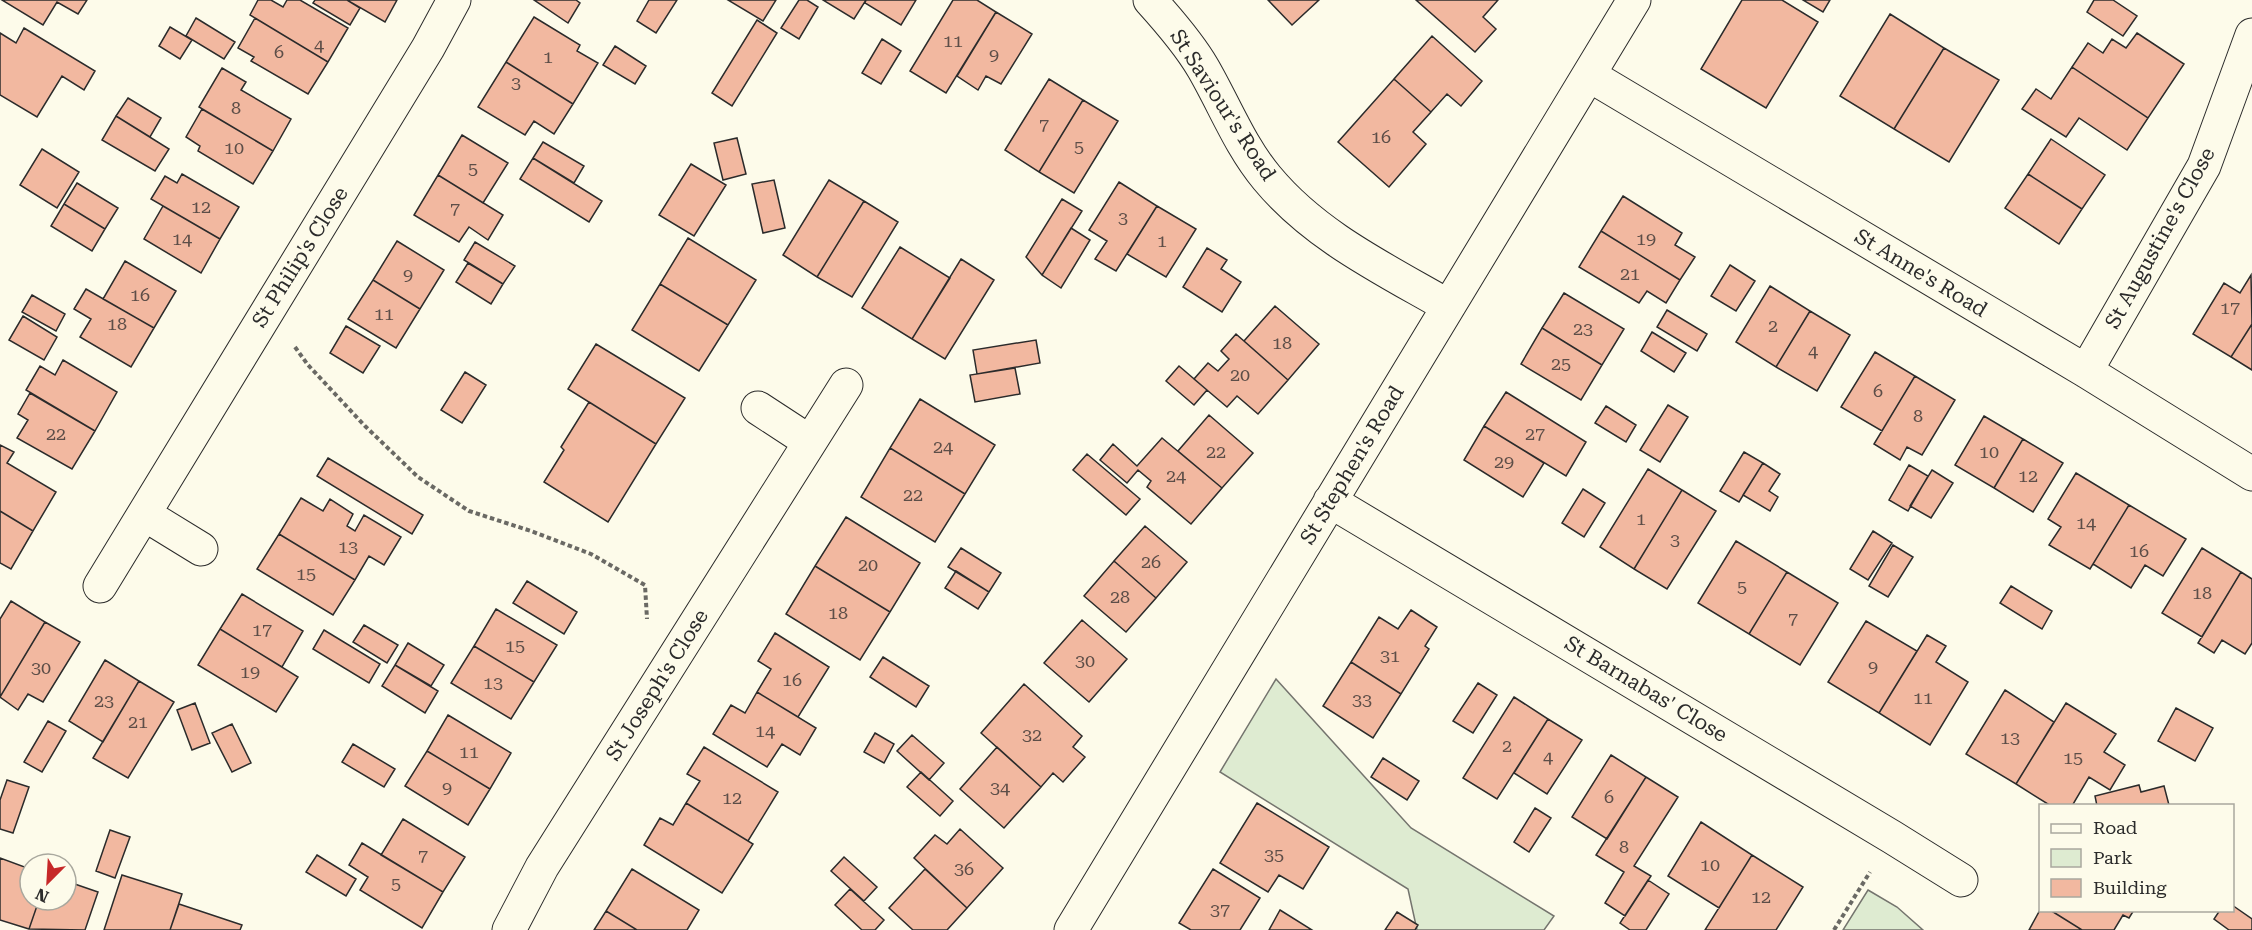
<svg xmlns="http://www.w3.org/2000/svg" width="2252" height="930" font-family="'Roboto Serif',serif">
<rect width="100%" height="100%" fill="#fdfbea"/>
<path fill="#deebd1" stroke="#74746e" stroke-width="1.5" d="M1276 679 1411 828 1554 916 1544 930H1417L1408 889 1220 772Z
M1868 890 1897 907 1923 930H1843Z"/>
<path fill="#f2b8a0" stroke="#2b2b2b" stroke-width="1.5" d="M2 0H87L78 14 57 2 43 25Z
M258 0H271L283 7 287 0H300L348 28 328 62 250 15Z
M315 0H347L360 8 350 25 313 3Z
M347 0H397L385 22Z
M534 0H576L580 3 568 23Z
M649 0H677L656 33 637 21Z
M728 0H776L763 21Z
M799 0H807L818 7 799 39 781 28Z
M823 0H866L854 19Z
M866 0H916L901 25 865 3Z
M953 0H977L996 12 946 93 910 71Z
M1268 0H1319L1292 25Z
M1416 0H1498L1483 17 1496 29 1475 52Z
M1742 0H1782L1818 22 1766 108 1701 69Z
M1803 0H1830L1823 12Z
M2094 0H2113L2137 16 2123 36 2087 12Z
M996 12 1032 34 1001 84 986 76 978 90 957 76Z
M1890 14 1944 48 1894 129 1840 96Z
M534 17 580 45 577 51 598 63 573 104 506 62Z
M196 18 235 42 224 59 186 36Z
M255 18 328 62 308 94 251 61 254 57 238 48Z
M757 20 777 33 732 106 712 93Z
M170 27 192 40 180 59 159 46Z
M24 28 95 71 84 90 62 76 37 117 0 95V33L16 43Z
M2137 33 2184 64 2148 118 2072 67 2088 43 2103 53 2112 39 2126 48Z
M1432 36 1482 81 1461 106 1447 94 1431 112 1394 79Z
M882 39 901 51 881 84 862 73Z
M615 46 646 66 635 84 603 65Z
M1944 48 1999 80 1949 162 1894 129Z
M506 62 573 104 554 134 534 121 525 135 478 107Z
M2072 67 2148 118 2127 150 2079 118 2066 137 2022 109 2036 89 2051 99Z
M222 68 246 82 241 90 291 119 273 151 199 107Z
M1049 79 1083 100 1039 172 1005 150Z
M1394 79 1431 112 1413 132 1426 144 1389 187 1338 142Z
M128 98 161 118 150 137 116 116Z
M1083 100 1118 121 1074 193 1039 172Z
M202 109 273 151 253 184 198 151 200 146 186 137Z
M116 116 169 149 155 171 102 140Z
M462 135 508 163 483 203 438 175Z
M737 138 746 174 723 180 714 143Z
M2051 139 2105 175 2082 209 2028 174Z
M543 142 584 166 574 183 533 158Z
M42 149 79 172 57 208 20 185Z
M533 158 602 201 589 222 520 179Z
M691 164 726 185 694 236 659 215Z
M182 174 239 207 220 239 151 199 165 176 177 183Z
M2028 174 2082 209 2059 244 2005 208Z
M438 175 503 215 488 240 469 227 459 242 414 215Z
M774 180 785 228 763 233 752 184Z
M829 180 864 201 817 277 783 255Z
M1119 182 1157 206 1116 271 1095 259 1107 241 1089 230Z
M77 183 118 208 105 229 64 204Z
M1623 196 1682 233 1675 245 1695 257 1680 280 1601 231Z
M1062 199 1082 211 1042 275 1026 257Z
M864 201 898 222 852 297 817 277Z
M64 204 105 229 92 251 51 226Z
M163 206 220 239 201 273 144 239Z
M1157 206 1196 229 1166 277 1127 254Z
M1071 228 1090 240 1061 288 1042 275Z
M1601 231 1680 280 1666 303 1647 291 1639 303 1579 267Z
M688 238 756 280 728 325 660 284Z
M397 241 444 270 420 309 373 280Z
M475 242 515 266 503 284 464 260Z
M900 247 950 278 912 339 862 308Z
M1207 248 1227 260 1221 269 1241 282 1222 312 1183 287Z
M961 259 994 280 945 359 912 339Z
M125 261 176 291 154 328 103 299Z
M468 263 503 284 491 304 456 282Z
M1730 265 1755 281 1736 311 1711 296Z
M2251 275 2252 324 2231 357 2193 334 2224 283 2240 293Z
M373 280 420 309 396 348 348 319Z
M660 284 728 325 699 371 632 330Z
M1770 286 1810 311 1776 367 1736 342Z
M86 289 154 328 131 367 80 337 91 319 74 309Z
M1564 293 1624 329 1602 365 1542 328Z
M32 295 65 314 56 331 22 312Z
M1275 306 1319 344 1288 380 1244 341Z
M1667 310 1707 334 1697 351 1657 327Z
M1810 311 1850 335 1817 391 1776 367Z
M23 316 57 337 44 360 9 340Z
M2252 324V370L2231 357Z
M346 326 380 346 363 373 330 353Z
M1542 328 1602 365 1581 400 1521 364Z
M1652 332 1686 353 1674 372 1641 351Z
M1236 334 1288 380 1258 414 1237 396 1227 407 1194 379 1208 363 1218 371 1229 359 1221 351Z
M1036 340 1040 363 977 374 973 350Z
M596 344 685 398 656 444 568 389Z
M1875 352 1915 376 1882 431 1841 407Z
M63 360 117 392 95 431 26 390 40 366 55 375Z
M1179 366 1207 390 1194 405 1166 381Z
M1015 368 1020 394 975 402 970 375Z
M465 372 486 385 462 423 441 410Z
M1915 376 1955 400 1922 455 1907 447 1900 460 1874 444Z
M1506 392 1586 442 1566 476 1484 426Z
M30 393 95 431 72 469 17 438 28 420 18 414Z
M920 399 995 445 965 494 890 448Z
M589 402 656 444 608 522 544 482 564 450 561 447Z
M1668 405 1688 417 1660 462 1640 450Z
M1606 406 1636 425 1626 442 1595 423Z
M1209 415 1253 453 1222 488 1178 451Z
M1984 416 2023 439 1994 488 1955 465Z
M1484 426 1544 463 1523 497 1464 460Z
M1162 438 1222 488 1191 524 1147 487 1151 481 1138 470 1127 483 1100 460 1113 444 1137 466Z
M2023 439 2063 463 2033 512 1994 488Z
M0 445 14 452 7 463 56 492 33 531 0 511Z
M890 448 965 494 935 542 861 497Z
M1744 452 1763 463 1739 502 1720 491Z
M1087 454 1140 499 1126 515 1073 470Z
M328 458 423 515 412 534 317 476Z
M1763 463 1780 474 1769 491 1778 497 1770 511 1743 495Z
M1909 465 1928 476 1908 511 1889 500Z
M1648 469 1682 490 1634 569 1600 547Z
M1932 470 1953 483 1931 518 1910 506Z
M2076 473 2129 505 2090 569 2049 545 2061 527 2048 519Z
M1583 489 1605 503 1584 537 1562 523Z
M1682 490 1716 511 1667 589 1634 569Z
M301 498 323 511 330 499 353 514 347 526 355 531 364 515 401 537 384 565 369 556 355 580 279 534Z
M2129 505 2186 539 2163 576 2145 565 2131 588 2093 564Z
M0 511 33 531 11 569 0 563Z
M846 517 920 563 890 612 815 566Z
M1145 526 1187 562 1156 598 1114 561Z
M1873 531 1892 543 1868 580 1850 569Z
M279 534 355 580 333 615 257 569Z
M1736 541 1787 572 1749 634 1698 603Z
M1893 545 1913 557 1888 597 1869 586Z
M961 548 1001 573 989 592 948 567Z
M2202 548 2241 572 2202 637 2162 613Z
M1114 561 1156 598 1126 632 1084 596Z
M815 566 890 612 860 660 786 614Z
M956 571 989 592 978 609 945 588Z
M1787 572 1838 603 1800 665 1749 634Z
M2241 572 2252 579V643L2245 654 2222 640 2214 653 2198 643Z
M527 581 577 612 564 634 513 603Z
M2011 586 2052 611 2042 629 2000 603Z
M242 594 303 631 282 667 220 629Z
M11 601 45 622 0 697V619Z
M496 609 557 645 534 682 474 646Z
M1411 610 1437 627 1425 646 1429 649 1401 694 1351 662 1379 617 1398 629Z
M1082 620 1127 659 1089 702 1044 663Z
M1866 621 1917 651 1879 713 1828 682Z
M45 622 80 642 43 702 28 694 18 710 0 697Z
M364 625 398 645 387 663 353 642Z
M220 629 298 677 276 712 198 665Z
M324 630 380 664 369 683 313 649Z
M775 633 829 667 798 717 757 692 771 669 758 661Z
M1927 635 1946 646 1936 662 1968 682 1930 745 1879 713Z
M408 643 444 665 431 686 395 665Z
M474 646 534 682 511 719 451 683Z
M883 657 929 686 916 707 870 677Z
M105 660 139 681 103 742 69 721Z
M1351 662 1401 694 1373 738 1323 706Z
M395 665 438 691 425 713 382 686Z
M139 681 174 702 128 778 93 758Z
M1478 683 1497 695 1473 733 1453 721Z
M1024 684 1082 736 1073 747 1085 757 1063 782 1053 773 1041 787 981 733Z
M2005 690 2054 722 2016 784 1966 754Z
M757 692 816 728 800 755 782 744 767 767 713 734 731 705 745 713Z
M1514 697 1548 719 1497 799 1463 778Z
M195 703 210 743 192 750 177 710Z
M2066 703 2116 734 2104 752 2125 765 2110 790 2089 777 2072 806H2051L2016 784Z
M2176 708 2213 728 2195 761 2158 741Z
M448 715 511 753 490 789 427 751Z
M1548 719 1582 740 1547 794 1514 773Z
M48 721 66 731 42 772 24 762Z
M232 724 251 763 232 772 212 733Z
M875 733 894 744 884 763 864 752Z
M912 735 944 763 929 780 897 751Z
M353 744 395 769 384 787 342 762Z
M704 747 778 792 748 841 686 803 700 781 687 774Z
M997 747 1041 787 1004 828 960 789Z
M427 751 490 789 468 825 405 786Z
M1611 755 1646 777 1607 839 1572 817Z
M1383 758 1419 781 1407 800 1371 777Z
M921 772 953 801 940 816 907 787Z
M1646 777 1678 797 1634 866 1651 876 1625 916 1605 903 1624 872 1596 855Z
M7 780 29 787 13 833 0 829V800Z
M2139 785 2141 792 2164 786 2169 805 2097 806 2095 796Z
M686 803 753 844 722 893 644 845 660 818 673 825Z
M1257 803 1329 847 1303 889 1279 875 1268 892 1220 863Z
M1535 808 1551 818 1529 852 1514 842Z
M403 819 465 857 443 892 381 855Z
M1701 822 1752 855 1719 908 1668 876Z
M960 829 1003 868 967 908 914 858 935 835 947 844Z
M110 830 130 837 115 878 96 871Z
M362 843 443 892 422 928 360 890 368 877 349 865Z
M317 855 356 879 346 896 306 872Z
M1752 855 1803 887 1776 930H1705Z
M844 857 877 887 864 901 831 871Z
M0 858 30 869V900H39L29 929 0 920Z
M632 869 699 910 687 930H637L606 911Z
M925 869 967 908 947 930H913L889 908Z
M1213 869 1260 898 1240 930H1191L1179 923Z
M122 875 182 894 170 930H104Z
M1648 880 1669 894 1646 930H1630L1620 923Z
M66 881 98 892 85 930 29 929 39 900H66Z
M850 889 884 920 875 930H862L835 905Z
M179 904 242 925 240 930H170Z
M2232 905 2252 919V930H2229L2214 919 2220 910H2232Z
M1280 910 1312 930H1269Z
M2040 910H2050L2082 930H2029Z
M2050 910H2134L2129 918 2123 915 2114 930H2082Z
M606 911 637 930H594Z
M1397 912 1418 925 1415 930H1385Z"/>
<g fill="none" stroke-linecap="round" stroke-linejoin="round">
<g stroke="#2b2b2b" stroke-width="35">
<path id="street" d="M1150 0C1169 21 1189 44 1203 68 1224 104 1240 146 1267 178 1315 236 1384 269 1448 306
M1589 75 2086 371 2252 474
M2086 371 2204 166 2252 35
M758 408 810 442
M1330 501 1892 837 1961 880
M144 514 201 549
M100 586 428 48 454 0
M509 930 542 867 846 385
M1071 930 1634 0"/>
</g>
<path stroke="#6a6964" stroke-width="4" stroke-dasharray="4.5 3" stroke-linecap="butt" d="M295 347 308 365 365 426 418 477 469 511 531 531 591 554 645 585 647 619
M1834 930 1870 872"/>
<use href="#street" stroke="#fdfbea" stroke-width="33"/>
</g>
<g text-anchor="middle" stroke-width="4.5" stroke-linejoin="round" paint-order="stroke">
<g font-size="18" fill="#5d4e48">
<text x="953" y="47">11</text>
<text x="319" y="51">4</text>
<text x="279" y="58">6</text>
<text x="994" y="61">9</text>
<text x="548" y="63">1</text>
<text x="516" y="89">3</text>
<text x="236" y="114">8</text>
<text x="1044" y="131">7</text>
<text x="1381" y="143">16</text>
<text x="1079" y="153">5</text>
<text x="234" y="154">10</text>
<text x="473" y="175">5</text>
<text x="201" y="213">12</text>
<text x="455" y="215">7</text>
<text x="1123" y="224">3</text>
<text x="182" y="245">14</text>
<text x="1646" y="245">19</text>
<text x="1162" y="247">1</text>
<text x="1630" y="280">21</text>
<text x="408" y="281">9</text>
<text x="140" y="301">16</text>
<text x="2230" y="314">17</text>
<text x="384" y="320">11</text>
<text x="117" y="330">18</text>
<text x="1773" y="332">2</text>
<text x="1583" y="335">23</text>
<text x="1282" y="349">18</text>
<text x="1813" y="357">4</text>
<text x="1561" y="370">25</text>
<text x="1240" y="381">20</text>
<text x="1878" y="397">6</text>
<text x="1918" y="422">8</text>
<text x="56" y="440">22</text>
<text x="1535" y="440">27</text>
<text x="943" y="453">24</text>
<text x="1216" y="458">22</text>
<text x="1989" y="458">10</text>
<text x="1504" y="468">29</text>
<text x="1176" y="482">24</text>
<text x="2028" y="482">12</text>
<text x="913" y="501">22</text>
<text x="1641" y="525">1</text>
<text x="2086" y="529">14</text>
<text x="1675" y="546">3</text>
<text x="348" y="553">13</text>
<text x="2139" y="557">16</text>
<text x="1151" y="568">26</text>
<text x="868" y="571">20</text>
<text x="306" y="580">15</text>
<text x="1742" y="593">5</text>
<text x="2202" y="599">18</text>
<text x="1120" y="603">28</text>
<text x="838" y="619">18</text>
<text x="1793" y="625">7</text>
<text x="262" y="636">17</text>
<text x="515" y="652">15</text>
<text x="1390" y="662">31</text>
<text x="1085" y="667">30</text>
<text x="1873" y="673">9</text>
<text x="41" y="674">30</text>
<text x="250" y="678">19</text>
<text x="792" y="686">16</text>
<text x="493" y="689">13</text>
<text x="1923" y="704">11</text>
<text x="1362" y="706">33</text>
<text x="104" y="707">23</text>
<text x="138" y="728">21</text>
<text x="765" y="737">14</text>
<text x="1032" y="741">32</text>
<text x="2010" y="744">13</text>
<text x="1507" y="752">2</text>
<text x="469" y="758">11</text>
<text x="1548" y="763">4</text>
<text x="2073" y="764">15</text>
<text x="447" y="794">9</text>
<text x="1000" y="794">34</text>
<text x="1609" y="803">6</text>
<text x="732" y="804">12</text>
<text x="1624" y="853">8</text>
<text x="1274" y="861">35</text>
<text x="423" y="862">7</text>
<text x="1710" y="871">10</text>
<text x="964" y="875">36</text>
<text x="396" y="890">5</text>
<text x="1761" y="903">12</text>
<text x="1220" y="916">37</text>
</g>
<g font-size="21" fill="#2b2b2b" stroke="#fdfbea">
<text transform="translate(1223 105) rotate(57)" y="7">St Saviour's Road</text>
<text transform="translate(2160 238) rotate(-61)" y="7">St Augustine's Close</text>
<text transform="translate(300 257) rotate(-58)" y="7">St Philip's Close</text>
<text transform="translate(1921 273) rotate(31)" y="7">St Anne's Road</text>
<text transform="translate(1352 465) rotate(-59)" y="7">St Stephen's Road</text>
<text transform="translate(657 685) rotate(-58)" y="7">St Joseph's Close</text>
<text transform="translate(1646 689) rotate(31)" y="7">St Barnabas' Close</text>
</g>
</g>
<rect x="2039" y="804" width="195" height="108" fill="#fdfbea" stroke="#a9a89e" stroke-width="1.5"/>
<rect x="2051" y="824" width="30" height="9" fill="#fdfbea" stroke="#a9a89e" stroke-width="1.5"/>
<text x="2093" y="834" font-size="18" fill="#2b2b2b">Road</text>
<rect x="2051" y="849" width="30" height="18" fill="#deebd1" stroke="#a9a89e" stroke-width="1.5"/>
<text x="2093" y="864" font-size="18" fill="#2b2b2b">Park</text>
<rect x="2051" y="879" width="30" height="18" fill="#f2b8a0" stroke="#a9a89e" stroke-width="1.5"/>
<text x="2093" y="894" font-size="18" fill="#2b2b2b">Building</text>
<g transform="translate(48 882) rotate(204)"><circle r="28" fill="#fdfbea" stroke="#a9a89e" stroke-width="1.5"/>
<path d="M0-4.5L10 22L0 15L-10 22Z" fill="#c62828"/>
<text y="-9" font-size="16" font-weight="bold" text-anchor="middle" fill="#2b2b2b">N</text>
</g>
</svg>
